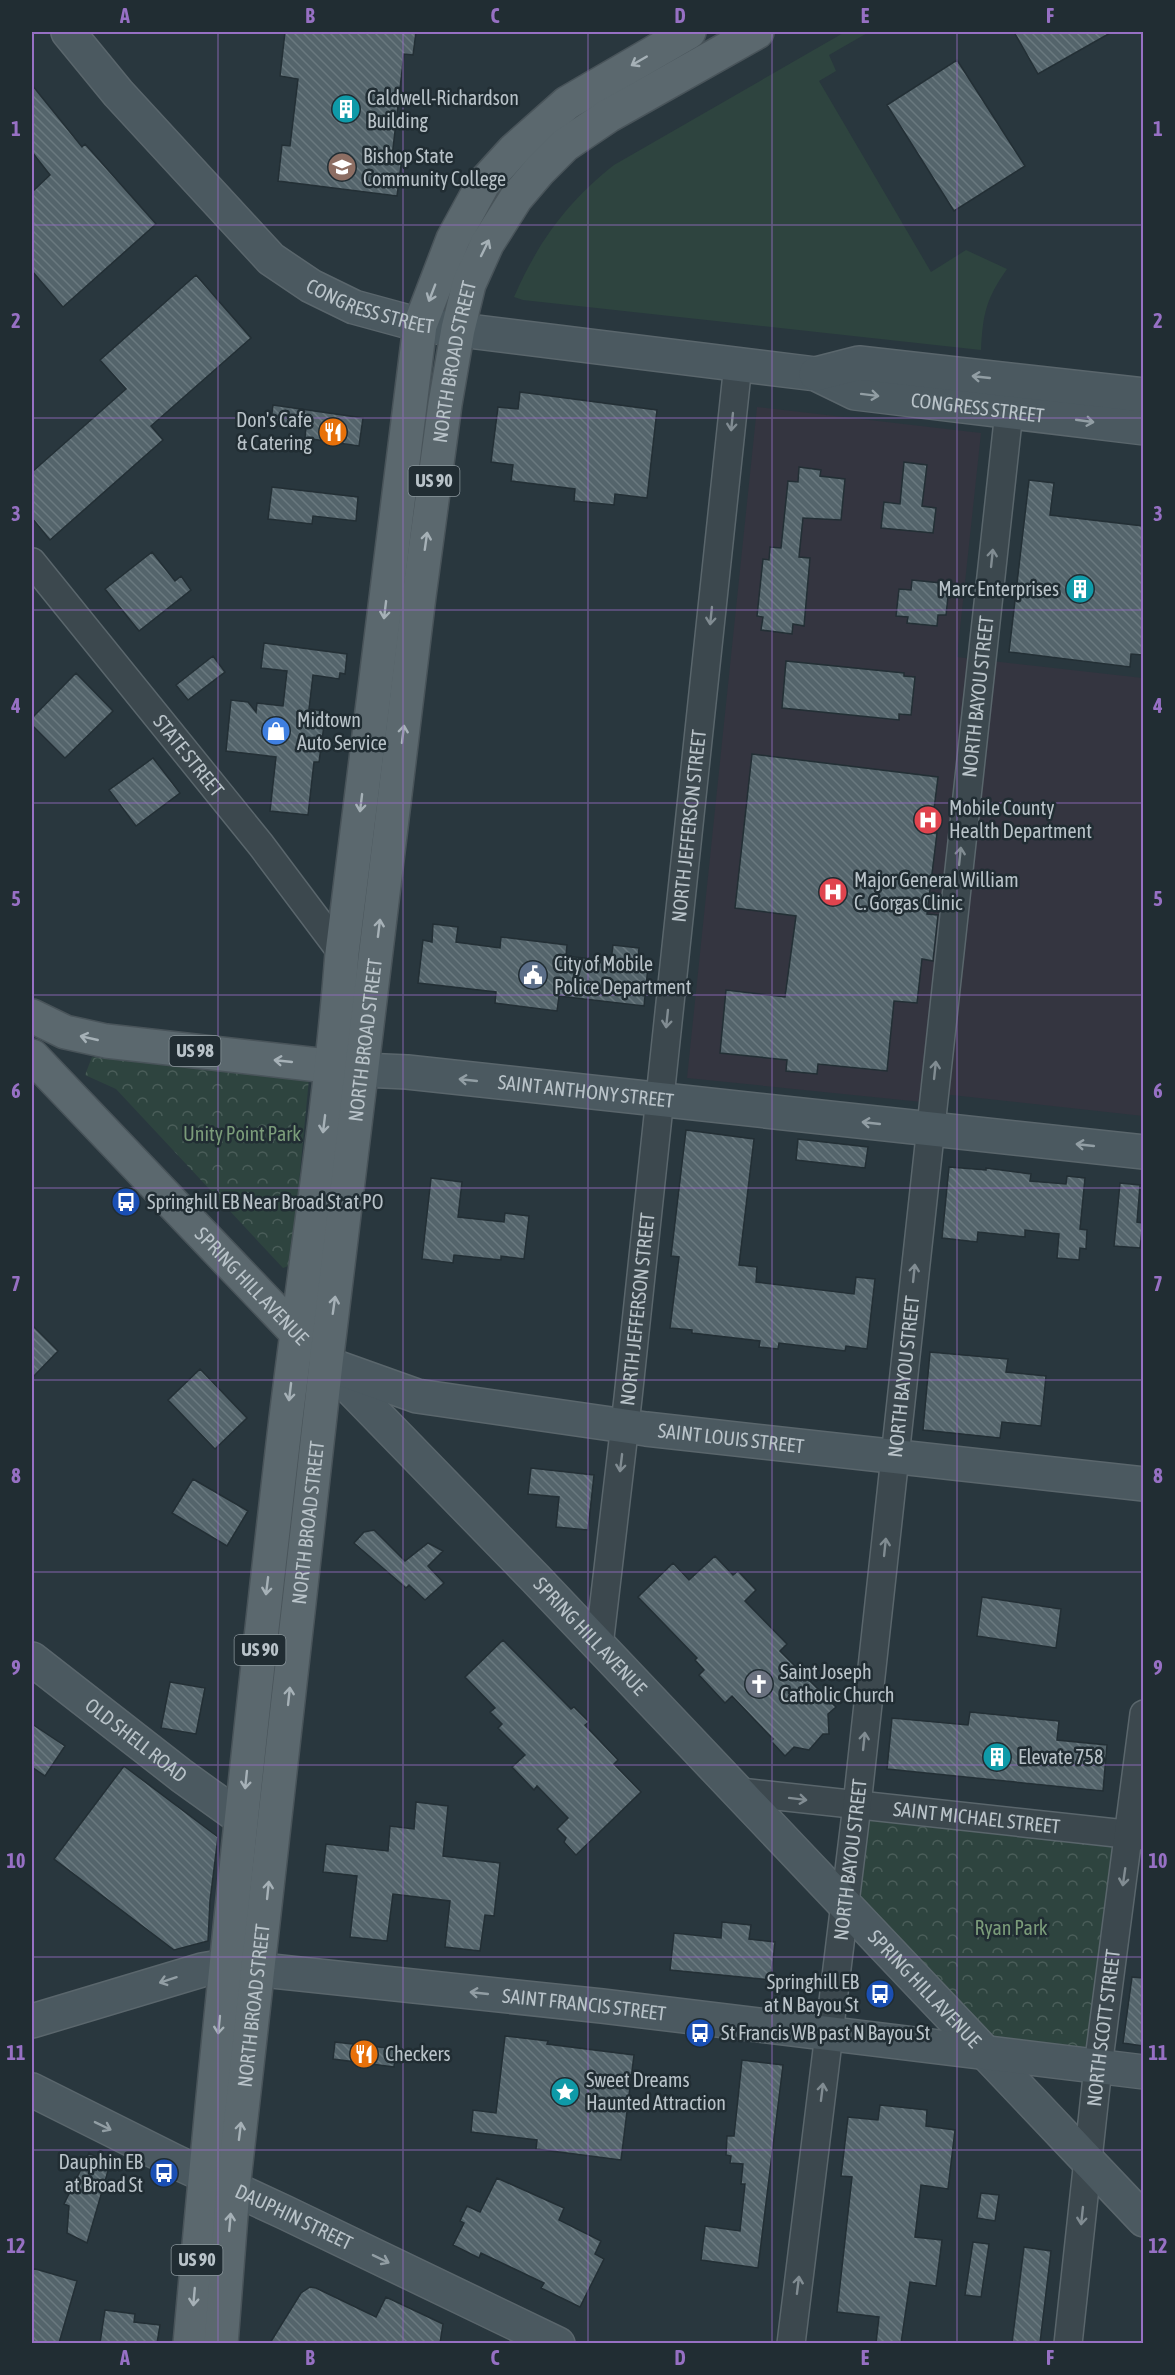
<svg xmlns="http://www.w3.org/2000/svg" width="1175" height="2375" font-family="'Asap Condensed',sans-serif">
<defs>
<pattern id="forest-crowns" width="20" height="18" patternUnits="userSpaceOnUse" patternTransform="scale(1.5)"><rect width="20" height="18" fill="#2e443f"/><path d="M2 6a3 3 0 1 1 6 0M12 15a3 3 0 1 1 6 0" fill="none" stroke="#4a5d59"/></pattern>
<pattern id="building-back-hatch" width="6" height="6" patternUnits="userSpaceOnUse" patternTransform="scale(1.5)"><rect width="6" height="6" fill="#54646b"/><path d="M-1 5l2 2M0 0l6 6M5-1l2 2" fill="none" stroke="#6a797f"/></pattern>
</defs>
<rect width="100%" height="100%" fill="#29373e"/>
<path fill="#343540" d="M757 407 981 433 957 657 1143 678V1116L933 1093 932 1103 687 1078Z"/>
<path fill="#2e443f" d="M845 32H869L829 55 836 71 819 81 931 272 966 250 1007 269C986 299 983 313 981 350L523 300 514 297C538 242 567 202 614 165Z"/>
<path fill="url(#forest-crowns)" d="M92 1057 309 1079 291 1265 283 1268 116 1089 85 1075Z
M857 1805 1129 1834 1098 2067 984 2053 845 1903Z"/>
<path fill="url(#building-back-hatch)" stroke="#232f35" stroke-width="1.5" d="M285 32H416L413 55 404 54 392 157 402 158 397 196 278 181 282 145 290 146 298 79 280 76Z
M1014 32H1112L1038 74Z
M957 60 1025 166 954 211 887 105Z
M32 85 82 147 85 144 156 224 63 307 32 271V192L50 175 32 152Z
M196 275 251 338 151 426 163 440 50 540 32 518V472L126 389 100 360Z
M520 392 657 410 647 498 615 494 614 505 574 501 575 489 511 481 513 465 491 462 498 407 518 409Z
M273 405 363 418 359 446 305 438 306 427 271 421Z
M904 462 927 465 922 506 936 508 933 533 881 528 884 502 900 504Z
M799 467 821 470 820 476 845 479 841 520 803 518 799 557 810 558 804 626 793 624 792 634 761 630 763 617 757 616 763 559 769 560 770 547 781 548 788 481 798 482Z
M1029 480 1054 483 1050 515 1143 526V655L1131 654 1130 667 1009 652Z
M272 487 358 497 356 521 313 516 312 524 268 519Z
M152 552 175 581 181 576 191 590 139 631 105 589Z
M912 580 941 583 940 587 949 588 946 615H938L937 626 907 623 908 617 896 616 899 589 911 590Z
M264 643 347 654 345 674 340 673 339 679 313 675 309 709 326 711 319 762H314L308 815 270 811 276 757 226 751 231 700 248 702 256 712 257 703 283 706 287 671 261 668Z
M213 656 225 672 188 700 176 685Z
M786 661 904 673V676L915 677 911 715 899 714V720L782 708Z
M76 673 113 711 65 758 32 725V718Z
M752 754 938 777 931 833H937L927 914 938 915 933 961 922 959 917 1003 894 1001 887 1071 818 1064 817 1074 786 1071 787 1060 720 1053 726 990 785 997 796 916 735 908Z
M153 758 180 793 136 826 109 790Z
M433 924 458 927 456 942 500 948 501 937 567 945 566 956 611 961 613 945 639 948 637 966 648 967 644 1006 559 996 557 1011 495 1003 496 992 418 983 423 940 432 942Z
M686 1130 754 1139 739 1265 757 1267 756 1282 854 1294 856 1277 875 1279 867 1349 846 1346 845 1351 779 1343 778 1349 759 1347 760 1341 692 1333V1330L670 1328 679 1257 671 1256Z
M798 1139 868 1147 865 1168 796 1160Z
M949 1167 986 1170V1168L1031 1174 1030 1181 1066 1184 1067 1176 1085 1178 1080 1229 1087 1230 1086 1249 1080 1248 1079 1260 1057 1258 1059 1234 1025 1230V1237L978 1232 977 1242 942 1238Z
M431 1178 462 1182 458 1217 504 1222 505 1213 529 1216 524 1259 501 1256V1260L454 1255 453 1263 422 1259Z
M1120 1183 1140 1185 1137 1222 1143 1223 1140 1248 1114 1246Z
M32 1325 58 1351 32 1378Z
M930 1352 1008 1359 1006 1372 1046 1376 1041 1426 1002 1422 1000 1438 923 1430Z
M200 1369 247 1418 215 1449 168 1400Z
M531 1468 594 1475 588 1530 556 1527 559 1497 528 1494Z
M193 1479 248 1511 227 1546 172 1513Z
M374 1530 405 1561 428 1543 443 1551 428 1566 444 1583 425 1600 409 1585 406 1588 354 1543 364 1532Z
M715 1556 733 1575 738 1571 756 1590 745 1601 787 1644 780 1651 836 1707 828 1714 829 1734H823L809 1750 794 1747 785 1756 771 1741 773 1739 732 1696 725 1703 699 1675 704 1670 695 1660 697 1658 638 1597 673 1563 689 1580Z
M982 1597 1061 1609 1056 1648 977 1636Z
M503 1640 571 1709 574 1707 589 1722 585 1725 618 1760 614 1764 641 1792 576 1855 564 1842 566 1838 557 1829 568 1818 537 1786 534 1790 512 1767 525 1755 498 1728 502 1724 490 1712 495 1708 465 1677Z
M170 1682 205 1688 196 1734 161 1728Z
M970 1712 1059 1721 1057 1740 1107 1745 1103 1791 887 1769 892 1718 968 1725Z
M32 1724 65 1746 45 1776 32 1767Z
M124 1766 218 1837 210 1901 208 1941 174 1950 54 1859Z
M416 1802 448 1806 443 1856 500 1863 494 1916 485 1915 480 1951 445 1947 450 1901 393 1894 387 1941 350 1937 357 1876 323 1872 326 1844 388 1851 390 1826 414 1829Z
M722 1922 751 1925 749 1939 775 1942 771 1980 670 1970 674 1933 721 1938Z
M1132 1977 1143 1978V2046L1123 2043Z
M505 2036 548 2041 547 2044 634 2055 621 2160 536 2149 537 2140 471 2132 473 2110 496 2113Z
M335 2042 396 2049 394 2067 333 2059Z
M742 2060 783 2065 758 2268 701 2260 705 2226 740 2231 745 2184H741L743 2164 730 2163 731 2156 726 2155 727 2136H734Z
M880 2105 927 2110 926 2126 955 2130 948 2189 921 2185 915 2237 942 2240 936 2286 910 2282 901 2343H876L879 2317 837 2312 852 2177 841 2176 848 2117 878 2120Z
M89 2153 110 2164 87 2243 67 2233 69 2206 64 2204Z
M497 2178 564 2208 559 2220 601 2241 595 2254 604 2259 580 2307 541 2288 544 2283 481 2253 479 2258 453 2245 464 2223 460 2221 467 2206 480 2212Z
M981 2193 999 2195 995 2221 977 2218Z
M973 2242 989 2244 981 2297 965 2295Z
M1024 2247 1051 2251 1040 2343H1012Z
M32 2268 77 2281 59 2343H32Z
M310 2287 316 2288 376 2317 386 2297 443 2324 440 2343H270L301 2293Z
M105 2310 135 2314 134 2322 160 2325 157 2343H100Z"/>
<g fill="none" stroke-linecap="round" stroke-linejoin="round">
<g stroke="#5a666c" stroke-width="30">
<g id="street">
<path id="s1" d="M32 562 261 845 342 953"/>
<path id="s2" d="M599 1646 628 1398 738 364"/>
<path id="s3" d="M740 1792 1144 1836"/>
<path id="s4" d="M791 2344 857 1805 1011 393"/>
<path id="s5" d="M1068 2344 1098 2067 1144 1714"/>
</g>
</g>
<g stroke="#5a666c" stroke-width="36">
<g id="secondary">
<path id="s6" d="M68 32 118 93 271 259 311 286 354 307 420 325 816 374 855 393 1144 428"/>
<path d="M816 374 859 363 1144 395"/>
<path id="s7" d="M362 1070 407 1072 1144 1152"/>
<path id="s8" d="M326 1363 535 1578 1144 2220"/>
<path id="s9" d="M333 1366 417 1396 646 1429 1144 1484"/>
<path id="s10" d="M32 1659 182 1776 242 1819"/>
<path id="s11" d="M32 2021 202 1970 225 1966 602 2006 1144 2072"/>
<path id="s12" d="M32 2090 176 2162 284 2212 558 2344"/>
</g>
</g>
<g stroke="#49545a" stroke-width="36">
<g id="primary">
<path d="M32 1016 65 1032 106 1041 354 1069"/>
<path id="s13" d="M32 1056 308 1345"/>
<path d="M190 2344C217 2040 249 1737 284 1435 303 1274 330 1114 342 953L420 325 453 239 483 184 514 150 567 103 689 32"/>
<path id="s14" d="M221 2344 233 2189 326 1363 419 596 445 404 458 329 469 284 487 244 516 198 539 171 565 145 608 116 757 32"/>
</g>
</g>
<use href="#street" stroke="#3c484e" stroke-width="27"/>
<use href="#secondary" stroke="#4b5960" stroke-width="33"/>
<use href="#primary" stroke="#5b686e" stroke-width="33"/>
</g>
<defs><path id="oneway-shaft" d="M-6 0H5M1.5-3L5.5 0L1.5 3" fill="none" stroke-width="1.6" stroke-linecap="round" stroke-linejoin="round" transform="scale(1.5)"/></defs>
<g stroke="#a6b1b7">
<use href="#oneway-shaft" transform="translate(639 61) rotate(150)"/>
<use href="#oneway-shaft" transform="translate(485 248) rotate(-64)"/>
<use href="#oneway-shaft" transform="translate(432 293) rotate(111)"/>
<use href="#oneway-shaft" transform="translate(426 541) rotate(-82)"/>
<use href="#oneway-shaft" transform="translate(385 610) rotate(97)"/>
<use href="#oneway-shaft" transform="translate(403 734) rotate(-83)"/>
<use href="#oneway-shaft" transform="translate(361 803) rotate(97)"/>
<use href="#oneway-shaft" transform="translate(379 928) rotate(-83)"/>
<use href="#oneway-shaft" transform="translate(89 1038) rotate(-167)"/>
<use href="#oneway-shaft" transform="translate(283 1061) rotate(-174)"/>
<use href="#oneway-shaft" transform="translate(324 1124) rotate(97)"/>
<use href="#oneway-shaft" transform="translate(334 1305) rotate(-82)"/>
<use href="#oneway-shaft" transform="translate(290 1392) rotate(97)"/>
<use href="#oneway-shaft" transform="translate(267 1586) rotate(97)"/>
<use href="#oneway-shaft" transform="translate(289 1696) rotate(-84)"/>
<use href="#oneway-shaft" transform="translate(246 1780) rotate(96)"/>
<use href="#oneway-shaft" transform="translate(268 1890) rotate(-84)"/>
<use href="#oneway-shaft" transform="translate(219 2025) rotate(96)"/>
<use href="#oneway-shaft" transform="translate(240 2131) rotate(-83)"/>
<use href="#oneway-shaft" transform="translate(230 2222) rotate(-85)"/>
<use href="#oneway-shaft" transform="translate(194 2297) rotate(95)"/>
</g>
<g stroke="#929ea4">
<use href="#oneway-shaft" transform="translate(981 377) rotate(-174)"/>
<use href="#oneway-shaft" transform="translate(870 395) rotate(7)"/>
<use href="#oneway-shaft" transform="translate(1085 421) rotate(8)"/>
<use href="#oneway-shaft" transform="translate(468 1080) rotate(-174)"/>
<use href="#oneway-shaft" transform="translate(871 1123) rotate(-174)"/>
<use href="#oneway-shaft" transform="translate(1085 1145) rotate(-174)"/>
<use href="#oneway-shaft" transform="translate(168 1980) rotate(162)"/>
<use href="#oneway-shaft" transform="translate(479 1993) rotate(-174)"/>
<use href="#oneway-shaft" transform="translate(103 2126) rotate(26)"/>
<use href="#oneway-shaft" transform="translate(381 2259) rotate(26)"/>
</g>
<g stroke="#818c92">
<use href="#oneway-shaft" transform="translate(732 422) rotate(96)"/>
<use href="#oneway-shaft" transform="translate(992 558) rotate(-84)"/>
<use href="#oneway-shaft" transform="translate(711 616) rotate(96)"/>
<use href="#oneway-shaft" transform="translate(960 856) rotate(-84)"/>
<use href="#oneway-shaft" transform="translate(667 1019) rotate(96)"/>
<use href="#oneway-shaft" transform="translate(935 1070) rotate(-84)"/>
<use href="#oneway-shaft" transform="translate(914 1273) rotate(-84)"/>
<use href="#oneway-shaft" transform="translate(621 1463) rotate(97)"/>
<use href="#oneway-shaft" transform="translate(885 1547) rotate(-84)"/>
<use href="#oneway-shaft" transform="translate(864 1741) rotate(-84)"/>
<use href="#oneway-shaft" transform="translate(798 1799) rotate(7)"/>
<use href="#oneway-shaft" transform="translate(1124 1877) rotate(98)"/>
<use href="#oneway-shaft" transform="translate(822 2092) rotate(-83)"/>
<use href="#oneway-shaft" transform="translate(1082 2216) rotate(96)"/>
<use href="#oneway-shaft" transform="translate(798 2285) rotate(-83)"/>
</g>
<path fill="none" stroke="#9770c4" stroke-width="1.5" stroke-opacity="0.55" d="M218 32V2344M403 32V2344M588 32V2344M772 32V2344M957 32V2344M32 225H1144M32 418H1144M32 610H1144M32 803H1144M32 995H1144M32 1188H1144M32 1380H1144M32 1572H1144M32 1765H1144M32 1957H1144M32 2150H1144"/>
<defs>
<g id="building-disc" transform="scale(1.5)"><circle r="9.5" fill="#0f9aa8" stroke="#212d33"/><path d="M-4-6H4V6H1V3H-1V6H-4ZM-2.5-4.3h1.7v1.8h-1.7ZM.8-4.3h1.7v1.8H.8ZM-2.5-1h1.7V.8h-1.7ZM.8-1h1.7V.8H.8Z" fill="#fff"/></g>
<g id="university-disc" transform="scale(1.5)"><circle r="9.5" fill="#8d6e63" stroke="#212d33"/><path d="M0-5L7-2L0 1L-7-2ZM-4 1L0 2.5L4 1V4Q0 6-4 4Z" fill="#fff"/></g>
<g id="restaurant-disc" transform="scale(1.5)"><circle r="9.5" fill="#e8710a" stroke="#212d33"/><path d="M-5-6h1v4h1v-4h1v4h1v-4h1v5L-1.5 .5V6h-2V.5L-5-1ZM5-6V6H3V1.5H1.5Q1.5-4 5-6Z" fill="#fff"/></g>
<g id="shop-disc" transform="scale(1.5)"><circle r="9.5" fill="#3f7fe0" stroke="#212d33"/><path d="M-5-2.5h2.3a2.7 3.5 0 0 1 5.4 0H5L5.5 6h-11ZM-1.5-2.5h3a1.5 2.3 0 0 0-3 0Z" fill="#fff"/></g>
<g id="hospital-disc" transform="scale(1.5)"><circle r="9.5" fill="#e0444e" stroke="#212d33"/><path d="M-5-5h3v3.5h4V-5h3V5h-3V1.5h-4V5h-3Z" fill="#fff"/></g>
<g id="civic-disc" transform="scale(1.5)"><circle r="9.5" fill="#5c6f8a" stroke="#212d33"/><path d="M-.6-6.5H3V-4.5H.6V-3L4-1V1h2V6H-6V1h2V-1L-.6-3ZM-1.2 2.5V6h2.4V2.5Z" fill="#fff"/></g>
<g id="bus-disc" transform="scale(1.5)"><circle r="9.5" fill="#1a4fb4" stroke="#212d33"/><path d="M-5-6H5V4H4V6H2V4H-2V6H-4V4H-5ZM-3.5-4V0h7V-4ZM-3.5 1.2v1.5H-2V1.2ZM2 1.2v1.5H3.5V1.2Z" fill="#fff"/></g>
<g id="church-disc" transform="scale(1.5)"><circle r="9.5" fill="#6b7280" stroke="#212d33"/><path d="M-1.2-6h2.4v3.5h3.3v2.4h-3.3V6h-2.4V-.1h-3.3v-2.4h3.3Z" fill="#fff"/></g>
<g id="sight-disc" transform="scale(1.5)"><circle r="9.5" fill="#0f9aa8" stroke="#212d33"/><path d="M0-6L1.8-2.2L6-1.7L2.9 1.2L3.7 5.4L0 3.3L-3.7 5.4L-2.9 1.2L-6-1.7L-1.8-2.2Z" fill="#fff"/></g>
</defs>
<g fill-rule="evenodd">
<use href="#building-disc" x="346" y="109"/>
<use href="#university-disc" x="342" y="167"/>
<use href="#restaurant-disc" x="333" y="432"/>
<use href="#building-disc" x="1080" y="589"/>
<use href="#shop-disc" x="276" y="731"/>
<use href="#hospital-disc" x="928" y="820"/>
<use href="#hospital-disc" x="833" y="892"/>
<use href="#civic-disc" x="533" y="975"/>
<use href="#bus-disc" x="126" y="1202"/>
<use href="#church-disc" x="759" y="1684"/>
<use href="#building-disc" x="997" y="1757"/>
<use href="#bus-disc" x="880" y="1994"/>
<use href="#bus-disc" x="700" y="2033"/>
<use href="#restaurant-disc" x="364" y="2054"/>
<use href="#sight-disc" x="565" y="2092"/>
<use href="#bus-disc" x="164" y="2173"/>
</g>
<g text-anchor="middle" stroke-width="5" stroke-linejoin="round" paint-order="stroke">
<g fill="#212d33" stroke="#8b969c" stroke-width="1.5">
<rect x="408.5" y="466" width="51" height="30" rx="4.5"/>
<rect x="169.5" y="1036" width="51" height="30" rx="4.5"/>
<rect x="234.5" y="1635" width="51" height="30" rx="4.5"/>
<rect x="171.5" y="2245" width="51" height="30" rx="4.5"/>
</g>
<g font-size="18" font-weight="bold" fill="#b9c3c9">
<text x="434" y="487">US 90</text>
<text x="195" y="1057">US 98</text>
<text x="260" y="1656">US 90</text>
<text x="197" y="2266">US 90</text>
</g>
<g font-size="20" fill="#b9c3c9" stroke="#212d33" text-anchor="start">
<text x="367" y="105">Caldwell-Richardson<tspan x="367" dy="23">Building</tspan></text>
<text x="363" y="163">Bishop State<tspan x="363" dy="23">Community College</tspan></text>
<text x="312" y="427" text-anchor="end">Don's Cafe<tspan x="312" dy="23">&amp; Catering</tspan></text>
<text x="1059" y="596" text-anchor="end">Marc Enterprises</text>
<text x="297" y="727">Midtown<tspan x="297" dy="23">Auto Service</tspan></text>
<text x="949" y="815">Mobile County<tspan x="949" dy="23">Health Department</tspan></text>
<text x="854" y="887">Major General William<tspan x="854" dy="23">C. Gorgas Clinic</tspan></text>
<text x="554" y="971">City of Mobile<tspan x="554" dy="23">Police Department</tspan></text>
<text x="147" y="1209">Springhill EB Near Broad St at PO</text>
<text x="780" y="1679">Saint Joseph<tspan x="780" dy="23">Catholic Church</tspan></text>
<text x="1018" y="1764">Elevate 758</text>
<text x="859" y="1989" text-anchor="end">Springhill EB<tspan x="859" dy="23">at N Bayou St</tspan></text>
<text x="721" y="2040">St Francis WB past N Bayou St</text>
<text x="385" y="2061">Checkers</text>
<text x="586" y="2087">Sweet Dreams<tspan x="586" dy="23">Haunted Attraction</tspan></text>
<text x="143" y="2169" text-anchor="end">Dauphin EB<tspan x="143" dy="23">at Broad St</tspan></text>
</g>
<g font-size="20" fill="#b9c3c9" stroke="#212d33">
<text dy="7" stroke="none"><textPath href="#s6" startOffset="416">CONGRESS STREET</textPath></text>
<text dy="7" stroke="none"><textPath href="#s14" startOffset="1996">NORTH BROAD STREET</textPath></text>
<text dy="7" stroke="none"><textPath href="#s6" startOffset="1035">CONGRESS STREET</textPath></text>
<text dy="7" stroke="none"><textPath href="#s4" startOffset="1658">NORTH BAYOU STREET</textPath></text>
<text dy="7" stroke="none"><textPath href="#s1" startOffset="249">STATE STREET</textPath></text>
<text dy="7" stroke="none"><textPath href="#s2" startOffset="825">NORTH JEFFERSON STREET</textPath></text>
<text dy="7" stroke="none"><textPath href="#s14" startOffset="1312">NORTH BROAD STREET</textPath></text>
<text dy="7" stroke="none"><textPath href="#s7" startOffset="225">SAINT ANTHONY STREET</textPath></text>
<text dy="7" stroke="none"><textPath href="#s13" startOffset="318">SPRING HILL AVENUE</textPath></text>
<text dy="7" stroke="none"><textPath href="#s2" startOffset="339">NORTH JEFFERSON STREET</textPath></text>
<text dy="7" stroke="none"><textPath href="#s4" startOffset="974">NORTH BAYOU STREET</textPath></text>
<text dy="7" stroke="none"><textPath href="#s9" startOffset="406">SAINT LOUIS STREET</textPath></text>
<text dy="7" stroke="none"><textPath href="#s14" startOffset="826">NORTH BROAD STREET</textPath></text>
<text dy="7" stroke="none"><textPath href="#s8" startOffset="380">SPRING HILL AVENUE</textPath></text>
<text dy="7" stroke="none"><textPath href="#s10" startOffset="132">OLD SHELL ROAD</textPath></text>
<text dy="7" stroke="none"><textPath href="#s3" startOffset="238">SAINT MICHAEL STREET</textPath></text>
<text dy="7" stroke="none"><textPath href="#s4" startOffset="488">NORTH BAYOU STREET</textPath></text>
<text dy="7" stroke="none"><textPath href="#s8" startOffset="866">SPRING HILL AVENUE</textPath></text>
<text dy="7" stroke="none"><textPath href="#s14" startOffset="340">NORTH BROAD STREET</textPath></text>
<text dy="7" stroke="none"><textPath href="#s11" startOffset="562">SAINT FRANCIS STREET</textPath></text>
<text dy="7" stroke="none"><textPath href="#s5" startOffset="318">NORTH SCOTT STREET</textPath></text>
<text dy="7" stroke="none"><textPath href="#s12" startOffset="291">DAUPHIN STREET</textPath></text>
</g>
<g font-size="20" fill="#7b9c7a" stroke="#212d33">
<text x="242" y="1141">Unity Point Park</text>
<text x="1011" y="1935">Ryan Park</text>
</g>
</g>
<rect width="1175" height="2375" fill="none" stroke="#212d33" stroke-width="66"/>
<rect x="33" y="33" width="1109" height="2309" fill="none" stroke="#9770c4" stroke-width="2"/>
<g font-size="20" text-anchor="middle" font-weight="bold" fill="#9770c4">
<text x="125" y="23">A</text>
<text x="310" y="23">B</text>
<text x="495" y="23">C</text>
<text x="680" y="23">D</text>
<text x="865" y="23">E</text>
<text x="1050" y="23">F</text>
<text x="16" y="136">1</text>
<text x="1158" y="136">1</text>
<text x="16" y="328">2</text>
<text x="1158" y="328">2</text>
<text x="16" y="521">3</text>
<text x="1158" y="521">3</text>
<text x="16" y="713">4</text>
<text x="1158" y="713">4</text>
<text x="16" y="906">5</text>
<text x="1158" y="906">5</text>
<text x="16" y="1098">6</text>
<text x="1158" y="1098">6</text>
<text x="16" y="1291">7</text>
<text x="1158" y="1291">7</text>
<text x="16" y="1483">8</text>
<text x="1158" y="1483">8</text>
<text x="16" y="1675">9</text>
<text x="1158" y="1675">9</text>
<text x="16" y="1868">10</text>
<text x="1158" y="1868">10</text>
<text x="16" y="2060">11</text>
<text x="1158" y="2060">11</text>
<text x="16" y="2253">12</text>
<text x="1158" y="2253">12</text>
<text x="125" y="2365">A</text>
<text x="310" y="2365">B</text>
<text x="495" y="2365">C</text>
<text x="680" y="2365">D</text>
<text x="865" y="2365">E</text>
<text x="1050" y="2365">F</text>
</g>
</svg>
